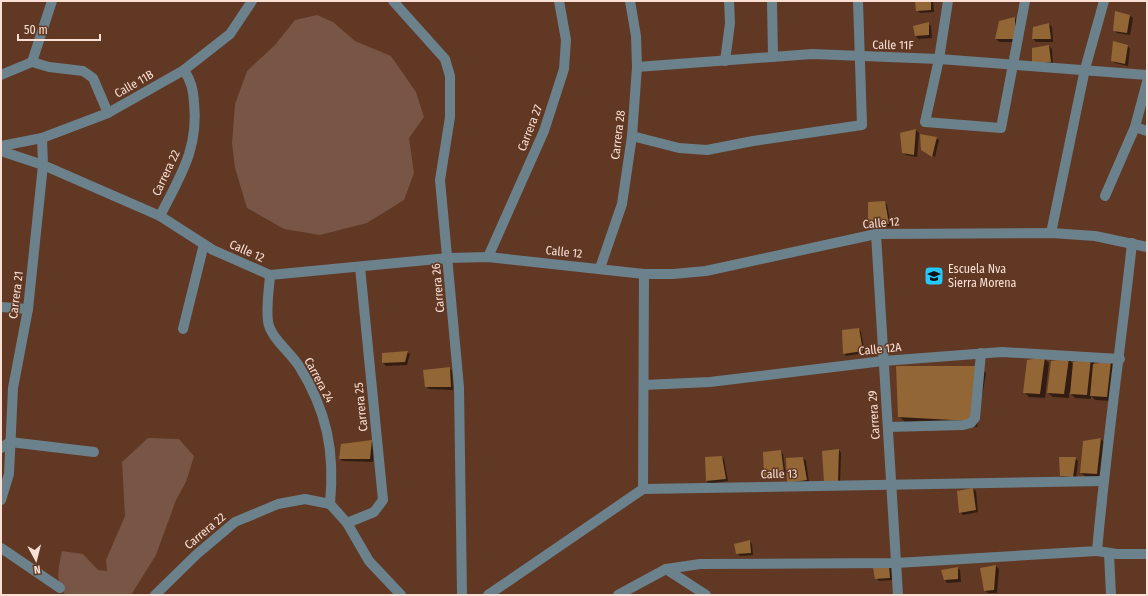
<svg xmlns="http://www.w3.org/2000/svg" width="1148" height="596" viewBox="0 0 1148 596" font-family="'Fira Sans Condensed',sans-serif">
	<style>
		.green { fill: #785544 }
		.shadow { fill: #0007 }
		.building { fill: #926635 }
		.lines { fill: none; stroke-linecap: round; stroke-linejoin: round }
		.minor { stroke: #6b818b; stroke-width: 10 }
		.labels { text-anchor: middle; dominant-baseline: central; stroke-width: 3; stroke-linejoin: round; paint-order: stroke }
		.street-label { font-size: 12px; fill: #fae0d4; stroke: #603824 }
		.poi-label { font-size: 12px; fill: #fae0d4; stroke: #603824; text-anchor: start }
	</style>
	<rect width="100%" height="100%" fill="#603824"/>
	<!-- green -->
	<g class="green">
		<path d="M317,15L333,22L355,41L391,56L416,92L424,117L409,138L414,173L404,200L367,223L320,235L284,229L247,208L235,168L232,143L235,104L247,71L275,45L295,20Z"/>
		<path d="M148,438L179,439L194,456L186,482L176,500L156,555L131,595H66C54,584 59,565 62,551L83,554L98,570L107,571L106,560L125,516L122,462Z"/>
	</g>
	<!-- shadow -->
	<g class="shadow">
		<path d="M916,1H933L934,12L920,13L917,10Z"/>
		<path d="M1130,16L1133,18L1130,35L1117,33L1114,30Z"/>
		<path d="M1015,18L1017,21V42H999L996,39Z"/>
		<path d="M928,23L931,26L932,38L918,39L916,36Z"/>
		<path d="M1049,24L1052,27L1053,42H1036L1033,39Z"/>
		<path d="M1049,46L1052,49L1053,65L1036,67Z"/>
		<path d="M1128,46L1130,49L1128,66L1115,63L1112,60Z"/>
		<path d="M916,130L919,133L917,157L906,155L903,152L901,134Z"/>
		<path d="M936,138L939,140L935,157L923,150Z"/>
		<path d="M884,202L887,205L891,226L872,229L869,226Z"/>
		<path d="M858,329L861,332L865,353L846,356L844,353Z"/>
		<path d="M407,352L410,354L407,365L386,366L383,363V354Z"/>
		<path d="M1044,358L1049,363L1045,398L1029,397L1024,392Z"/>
		<path d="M1069,359L1073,364L1090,360L1095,364L1111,362L1115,366L1111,401L1095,400L1091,396V399L1075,398L1069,392V398L1053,397L1048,393L1052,362Z"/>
		<path d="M980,367L986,373L977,427L905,422L899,416Z"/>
		<path d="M449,368L452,371L453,390L429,389L426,386Z"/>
		<path d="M1101,439L1105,443L1101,478L1086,477L1081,473L1084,442Z"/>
		<path d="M372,441L375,444L373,462L343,461L340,459L342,445Z"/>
		<path d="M839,450L841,453L840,485L823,452Z"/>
		<path d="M780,451L783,454L786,476L768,479L765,476Z"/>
		<path d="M722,457L724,459L728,481L709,484L707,481L706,458Z"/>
		<path d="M803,458L806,461L809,482L791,485Z"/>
		<path d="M1075,458L1078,461L1076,479H1064L1061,476Z"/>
		<path d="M973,489L976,491L978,512L963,515L960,512Z"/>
		<path d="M750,541L752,544L753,555L740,556L737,553Z"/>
		<path d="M889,566L892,569V580L879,581L876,578Z"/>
		<path d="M996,566L999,569L997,593H988L985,590L982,569Z"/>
		<path d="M957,568L960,570L961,582L947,583L945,580Z"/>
	</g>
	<!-- building -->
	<g class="building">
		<path d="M915,1H931V10L916,11Z"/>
		<path d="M1115,11L1130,15L1127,33L1113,31Z"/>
		<path d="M1015,17V39H995L999,21Z"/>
		<path d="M929,22V35L915,36L913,26Z"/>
		<path d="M1049,23L1051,39H1032L1033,27Z"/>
		<path d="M1113,41L1128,45L1125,64L1111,61Z"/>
		<path d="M1049,45L1051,62L1032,64V48Z"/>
		<path d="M916,129L914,155L902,153L900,133Z"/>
		<path d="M920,134L937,137L932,157L921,150Z"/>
		<path d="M885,201L889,224L868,227V202Z"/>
		<path d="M859,328L863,351L843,354L842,330Z"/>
		<path d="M408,351L405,362L382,363V353Z"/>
		<path d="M1045,357L1040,394L1023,393L1027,360Z"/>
		<path d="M1069,358L1064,394L1047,393L1051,361Z"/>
		<path d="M1091,358L1087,395L1070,394L1073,362Z"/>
		<path d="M1111,361L1107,397L1090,396L1093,364Z"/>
		<path d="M896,366H980L971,421L898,417Z"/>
		<path d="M450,367L451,387H425L423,370Z"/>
		<path d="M1101,438L1097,474L1080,473L1083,441Z"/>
		<path d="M372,440L370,459H339L341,444Z"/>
		<path d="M839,449L838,483H824L822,451Z"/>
		<path d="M781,450L784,473L764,476L763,452Z"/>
		<path d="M722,456L726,479L706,481L705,457Z"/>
		<path d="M803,457L807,480L787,483L786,458Z"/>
		<path d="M1059,457H1076L1073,477L1060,476Z"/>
		<path d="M973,488L976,510L959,513L957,491Z"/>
		<path d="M750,540L751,553L736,554L734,544Z"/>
		<path d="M889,565L890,578L875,579L873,568Z"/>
		<path d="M996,565L994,590L984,591L980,568Z"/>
		<path d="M958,567V579L944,580L941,570Z"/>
	</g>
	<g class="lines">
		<!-- minor -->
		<g class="minor">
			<path d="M393,1L445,59L450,76V117L440,180L459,387L462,595"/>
			<path d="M772,1L773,57"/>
			<path d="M948,1L939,59L925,122L1001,128L1025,1"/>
			<path d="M725,61L730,23L729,1"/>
			<path d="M32,62L52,1"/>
			<path d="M637,67L812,54L939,59L1147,75"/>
			<path d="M1,75L32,62L49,67L83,71L93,78L108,113"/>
			<path d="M1135,127L1147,131"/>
			<path d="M632,136L679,148L707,150L753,141L862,125L858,1"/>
			<path d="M1,146L42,138L108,113L184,70L230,34L252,1"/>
			<path d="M1,151L43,165L160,216L213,250L270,275L448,258L488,257L644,274H673L706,271L876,234L1051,233L1095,236L1147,247"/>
			<path d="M1105,196L1135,127L1147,82"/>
			<path d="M160,216C180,176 199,149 194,102C193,89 191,81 184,70"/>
			<path d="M1051,233L1085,69L1104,1"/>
			<path d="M876,234L898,595"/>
			<path d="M488,257L544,131L564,69L566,40L559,1"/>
			<path d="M600,268L622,204L632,136L637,67L636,36L630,1"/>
			<path d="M270,275C269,290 266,307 268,321C269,336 291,353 299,366C327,411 335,451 330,504"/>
			<path d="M1,307L28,309"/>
			<path d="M183,329L204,244"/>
			<path d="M644,385L710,382L883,361L1002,352L1120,359"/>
			<path d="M888,427L963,425L971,423L975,418L981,353"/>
			<path d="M1,448L10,442L94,452"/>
			<path d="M643,489L644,274"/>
			<path d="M1,500L9,474L13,388L28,309L43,165L42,138"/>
			<path d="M330,504L347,523L369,561L401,595"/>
			<path d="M347,523L374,512L383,500L360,267"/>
			<path d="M1,548L60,588"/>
			<path d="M1097,551L1117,554H1147"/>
			<path d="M1109,554L1111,595"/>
			<path d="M666,569L706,595"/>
			<path d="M155,595L197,554L235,522L278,504L305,499L330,504"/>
			<path d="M488,595L643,489L1104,481"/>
			<path d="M618,595L666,569L700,564L896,563L1097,551C1106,448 1121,346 1132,243"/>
		</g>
	</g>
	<!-- icons -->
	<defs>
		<symbol id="school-square" viewBox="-11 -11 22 22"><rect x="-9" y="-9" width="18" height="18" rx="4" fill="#25c9fe" stroke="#603824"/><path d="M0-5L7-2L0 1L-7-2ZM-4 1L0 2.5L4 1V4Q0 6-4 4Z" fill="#111"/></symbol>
	</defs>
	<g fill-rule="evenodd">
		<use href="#school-square" x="923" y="265" width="22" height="22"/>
	</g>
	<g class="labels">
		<!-- street labels -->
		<g class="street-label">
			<text transform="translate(893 45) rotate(1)">Calle 11F</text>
			<text transform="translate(134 84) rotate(-30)">Calle 11B</text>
			<text transform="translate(530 128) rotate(-69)">Carrera 27</text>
			<text transform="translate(618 135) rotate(-83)">Carrera 28</text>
			<text transform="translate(166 173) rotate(-65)">Carrera 22</text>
			<text transform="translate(881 223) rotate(-5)">Calle 12</text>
			<text transform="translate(247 251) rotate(24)">Calle 12</text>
			<text transform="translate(564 252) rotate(6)">Calle 12</text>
			<text transform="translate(438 288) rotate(-95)">Carrera 26</text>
			<text transform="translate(16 295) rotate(-83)">Carrera 21</text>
			<text transform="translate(880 349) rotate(-6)">Calle 12A</text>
			<text transform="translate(319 380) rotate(62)">Carrera 24</text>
			<text transform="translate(361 407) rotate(-96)">Carrera 25</text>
			<text transform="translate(874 415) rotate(-94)">Carrera 29</text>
			<text transform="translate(779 474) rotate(-1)">Calle 13</text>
			<text transform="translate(205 531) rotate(-40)">Carrera 22</text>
		</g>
		<!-- poi labels -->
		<g class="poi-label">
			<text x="948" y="269">Escuela Nva<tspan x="948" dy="14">Sierra Morena</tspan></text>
		</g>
	</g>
	<!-- border -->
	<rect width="1148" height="596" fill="none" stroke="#fae0d4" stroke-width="4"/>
	<!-- north arrow -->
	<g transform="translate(36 560) rotate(173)" stroke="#603824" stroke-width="3" paint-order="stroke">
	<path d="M0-3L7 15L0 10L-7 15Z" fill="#fae0d4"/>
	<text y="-6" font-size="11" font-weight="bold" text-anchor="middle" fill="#fae0d4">N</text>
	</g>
	<!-- scale -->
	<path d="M18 34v6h82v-6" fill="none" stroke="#fae0d4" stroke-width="2"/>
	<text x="24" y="34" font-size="12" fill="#fae0d4" stroke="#603824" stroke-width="3" paint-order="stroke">50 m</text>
</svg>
